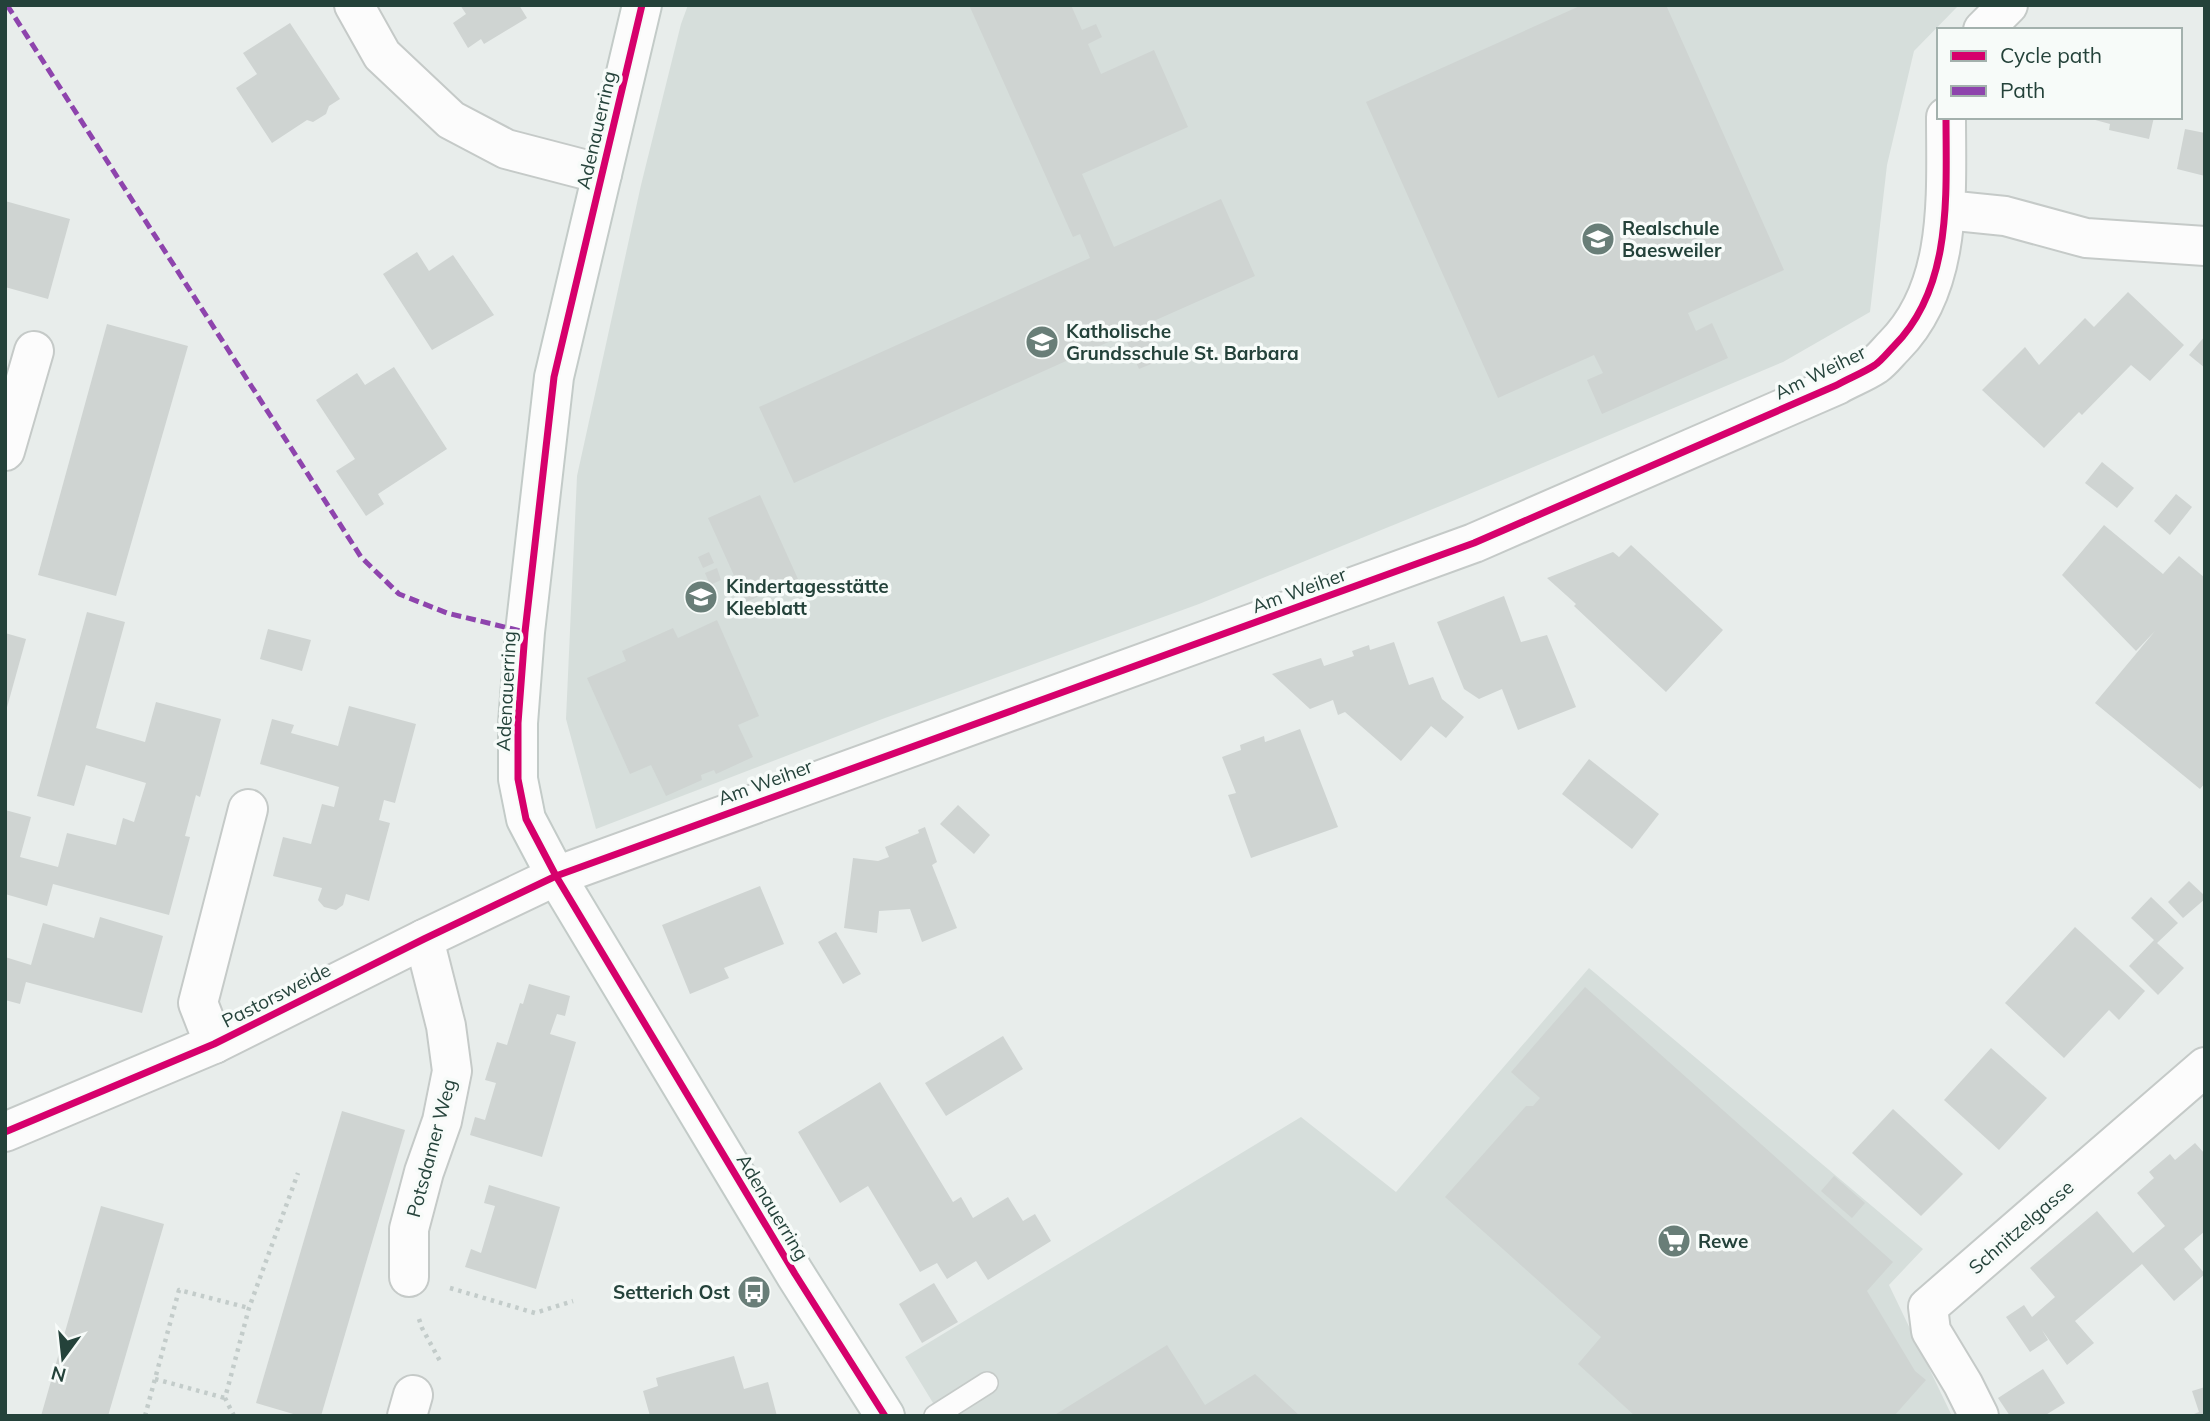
<svg xmlns="http://www.w3.org/2000/svg" width="2210" height="1421" viewBox="0 0 2210 1421" font-family="Mulish,sans-serif">
	<style>
		.built { fill: #d6dedb }
		.building { fill: #cfd4d2 }
		.lines { fill: none; stroke-linecap: round; stroke-linejoin: round }
		.lane-casing { stroke: #c5cac8; stroke-width: 24 }
		.street-casing { stroke: #c5cac8; stroke-width: 42 }
		.secondary-casing { stroke: #c3cbc8; stroke-width: 42 }
		.path { stroke: #c3ccca; stroke-width: 4.5; stroke-dasharray: 3.5 5; stroke-linecap: butt }
		.lane { stroke: #fcfcfc; stroke-width: 21 }
		.street { stroke: #fcfcfc; stroke-width: 38 }
		.secondary { stroke: #fcfcfc; stroke-width: 38 }
		.quiet { stroke: #8e44ad; stroke-width: 5; stroke-dasharray: 10 5; stroke-linecap: butt }
		.cycleway-casing { stroke: #f7fbf9; stroke-width: 11 }
		.cycleway { stroke: #d6006c; stroke-width: 7 }
		.labels { text-anchor: middle; dominant-baseline: central; stroke-width: 7; stroke-linejoin: round; paint-order: stroke }
		.street-label { font-size: 19px; fill: #24423a; stroke: #f7fbf9 }
		.poi-label { font-size: 19px; font-weight: bold; fill: #24423a; stroke: #f7fbf9; text-anchor: start }
	</style>
	<rect width="100%" height="100%" fill="#e8edeb"/>
	<!-- built -->
	<g class="built">
		<path d="M688,5H1959L1914,51L1887,165L1870,312L1783,362L1455,500L1199,604L885,718L596,829L566,719L577,476L641,185L681,24Z"/>
		<path d="M1589,968L1923,1249L1889,1285L1952,1416H941L905,1357L1301,1117L1396,1192Z"/>
	</g>
	<!-- building -->
	<g class="building">
		<path d="M460,5H519L527,18L484,44L481,39L468,48L453,23L466,14Z"/>
		<path d="M969,5H1071L1082,30L1096,24L1102,37L1088,44L1101,74L1154,50L1188,127L1082,174L1114,247L1221,199L1255,276L1147,324L1163,359L1139,369L1124,335L794,483L759,407L1090,258L1080,234L1073,237Z"/>
		<path d="M1582,5H1666L1784,270L1688,313L1696,331L1712,323L1728,358L1602,414L1587,380L1603,373L1594,355L1498,398L1366,102Z"/>
		<path d="M290,23L340,99L329,106L326,114L313,122L307,120L272,143L236,88L257,74L243,53Z"/>
		<path d="M2154,117L2149,139L2109,130L2110,124L2088,118Z"/>
		<path d="M2185,129L2205,133V176L2177,169Z"/>
		<path d="M5,201L70,219L48,299L5,287Z"/>
		<path d="M417,252L429,271L453,255L494,315L432,350L383,274Z"/>
		<path d="M2128,292L2184,345L2150,381L2131,365L2082,415L2079,412L2044,448L1982,390L2025,347L2039,365L2085,318L2094,327Z"/>
		<path d="M107,324L188,346L116,596L38,575Z"/>
		<path d="M2205,336V368L2189,355Z"/>
		<path d="M394,367L447,449L378,494L384,504L366,516L336,471L355,459L316,400L357,373L365,385Z"/>
		<path d="M2102,462L2134,488L2117,508L2085,483Z"/>
		<path d="M2176,494L2192,507L2170,535L2154,521Z"/>
		<path d="M760,495L798,579L746,602L708,518Z"/>
		<path d="M2104,525L2163,574L2179,556L2205,578V783L2200,789L2095,703L2155,631L2136,651L2062,575Z"/>
		<path d="M1631,545L1723,630L1666,692L1574,606L1576,604L1547,578L1613,552L1619,557Z"/>
		<path d="M709,552L714,563L703,568L698,557Z"/>
		<path d="M717,568L721,580L710,585L705,573Z"/>
		<path d="M1504,596L1521,642L1547,635L1576,707L1518,730L1502,689L1479,699L1464,689L1437,622Z"/>
		<path d="M87,612L125,622L96,728L145,742L156,702L221,719L200,797L196,795L185,836L190,837L169,915L53,884L47,906L5,894V810L31,817L20,857L58,867L67,833L116,845L123,818L134,822L146,783L86,765L74,806L37,796Z"/>
		<path d="M717,620L759,716L738,725L753,757L716,774L714,770L701,775L702,780L666,796L651,765L630,774L587,678L626,661L622,651L673,628L678,638Z"/>
		<path d="M268,629L311,640L302,671L260,659Z"/>
		<path d="M5,633L26,639L6,711H5Z"/>
		<path d="M1394,642L1409,685L1433,677L1442,699L1464,717L1446,738L1431,726L1401,761L1345,712L1338,715L1333,700L1310,709L1272,674L1321,658L1324,666L1354,656L1352,651L1369,645L1370,650Z"/>
		<path d="M349,706L416,724L395,803L384,800L379,820L390,823L369,901L346,894L343,905L336,910L324,907L318,900L322,888L273,876L283,837L311,844L322,804L334,807L339,787L260,764L272,719L294,725L291,733L338,746Z"/>
		<path d="M1300,729L1338,827L1251,858L1228,795L1236,793L1222,757L1241,750L1240,745L1264,736L1265,742Z"/>
		<path d="M1589,759L1659,814L1632,849L1562,794Z"/>
		<path d="M958,805L990,835L974,854L940,824Z"/>
		<path d="M925,827L937,862L932,865L957,928L922,942L910,909L879,911L877,933L844,928L853,858L878,861L889,857L885,847L919,833L918,830Z"/>
		<path d="M2189,881L2205,896V899L2183,918L2168,902Z"/>
		<path d="M760,886L784,944L724,968L729,978L690,994L662,925Z"/>
		<path d="M2151,897L2178,923L2157,943L2184,968L2158,995L2129,966L2154,940L2131,918Z"/>
		<path d="M100,917L163,936L142,1013L26,982L20,1004L5,1000V957L31,965L43,923L94,938Z"/>
		<path d="M2075,927L2145,991L2119,1020L2109,1010L2064,1058L2005,1003Z"/>
		<path d="M836,932L861,974L843,984L818,942Z"/>
		<path d="M529,984L570,996L565,1016L557,1014L550,1034L576,1042L542,1157L470,1135L475,1117L485,1120L496,1083L485,1080L497,1042L507,1045L520,1003L523,1004Z"/>
		<path d="M1585,987L1893,1262L1867,1291L1915,1371L1926,1380L1894,1416H1635L1578,1364L1601,1337L1445,1197L1526,1106H1533L1540,1098L1511,1072Z"/>
		<path d="M1003,1036L1023,1069L946,1116L925,1083Z"/>
		<path d="M1991,1048L2047,1098L1999,1150L1944,1100Z"/>
		<path d="M880,1082L953,1202L961,1197L973,1218L1008,1197L1023,1221L1035,1214L1051,1241L988,1280L976,1261L947,1279L937,1263L920,1272L868,1186L840,1203L798,1132Z"/>
		<path d="M1893,1109L1963,1174L1921,1216L1852,1153Z"/>
		<path d="M342,1111L405,1130L321,1416H300L256,1403Z"/>
		<path d="M2195,1143L2205,1154V1231L2184,1249L2205,1274L2174,1301L2142,1264L2075,1321L2094,1343L2067,1365L2042,1330L2048,1340L2030,1352L2006,1317L2024,1305L2032,1317L2055,1297L2030,1268L2097,1211L2133,1253L2165,1226L2137,1193L2154,1178L2149,1172L2170,1154L2175,1160Z"/>
		<path d="M1834,1176L1865,1203L1852,1218L1821,1191Z"/>
		<path d="M489,1185L560,1207L536,1289L465,1267L471,1249L481,1253L495,1206L484,1203Z"/>
		<path d="M101,1206L164,1224L108,1416H41Z"/>
		<path d="M934,1283L958,1322L922,1343L899,1304Z"/>
		<path d="M1167,1345L1205,1405L1255,1374L1300,1416H1053Z"/>
		<path d="M734,1356L744,1389L768,1382L777,1416H650L643,1391L658,1386L656,1378Z"/>
		<path d="M2043,1369L2065,1403L2044,1416H2010L1998,1398Z"/>
		<path d="M2205,1387V1416H2189L2199,1412L2192,1391Z"/>
	</g>
	<g class="lines">
		<defs>
			<path id="lane" d="M935,1416L987,1383"/>
			<g id="street">
				<path d="M354,5L382,55L451,120L506,149L602,174"/>
				<path d="M1983,30L2008,5"/>
				<path d="M1946,210L2005,216L2086,238L2205,246"/>
				<path d="M5,451L34,351"/>
				<path d="M214,1044L198,1003L248,809"/>
				<path d="M5,1132L214,1044L424,939L556,876L1474,543L1837,385C1849,378 1863,373 1875,365C1882,360 1888,352 1894,346C1953,287 1946,194 1946,117"/>
				<path d="M409,1277V1229L424,1172L442,1121L452,1071L446,1026L424,939"/>
				<path d="M407,1416L413,1395"/>
				<path d="M1979,1416L1963,1384L1931,1331L1928,1307L2205,1067"/>
			</g>
			<path id="secondary" d="M642,5L554,377L525,632L518,723V779L526,819L556,876L795,1274L885,1416"/>
		</defs>
		<!-- lane casing -->
		<use href="#lane" class="lane-casing"/>
		<!-- street casing -->
		<use href="#street" class="street-casing"/>
		<!-- secondary casing -->
		<use href="#secondary" class="secondary-casing"/>
		<!-- path -->
		<g class="path">
			<path d="M450,1288L535,1313L573,1301"/>
			<path d="M419,1319L422,1328L440,1361"/>
			<path d="M155,1379L225,1398"/>
			<path d="M145,1416L179,1290L249,1308"/>
			<path d="M234,1416L225,1398L249,1308L298,1173"/>
		</g>
		<!-- lane -->
		<use href="#lane" class="lane"/>
		<!-- street -->
		<use href="#street" class="street"/>
		<!-- secondary -->
		<use href="#secondary" class="secondary"/>
		<!-- quiet -->
		<path class="quiet" d="M7,5L361,557L399,594L447,613L525,632"/>
		<defs>
			<g id="cycleway">
				<path d="M642,5L554,377L525,632L518,723V779L526,819L556,876L795,1274L885,1416"/>
				<path d="M5,1132L214,1044L424,939L556,876L1474,543L1837,385C1849,378 1863,373 1875,365C1882,360 1888,352 1894,346C1953,287 1946,194 1946,117"/>
			</g>
		</defs>
		<!-- cycleway casing -->
		<use href="#cycleway" class="cycleway-casing"/>
		<!-- cycleway -->
		<use href="#cycleway" class="cycleway"/>
	</g>
	<!-- icons -->
	<defs>
		<symbol id="school-disc" viewBox="-11 -11 22 22"><circle r="9.5" fill="#697e78" stroke="#f7fbf9"/><path d="M0-5L7-2L0 1L-7-2ZM-4 1L0 2.5L4 1V4Q0 6-4 4Z" fill="#fff"/></symbol>
		<symbol id="supermarket-disc" viewBox="-11 -11 22 22"><circle r="9.5" fill="#697e78" stroke="#f7fbf9"/><path d="M-6-5.5h2.5l.6 2H6L4.5 2H-2.5L-4.4-4H-6ZM-1.5 3.2a1.3 1.3 0 1 0 .1 0ZM3 3.2a1.3 1.3 0 1 0 .1 0Z" fill="#fff"/></symbol>
		<symbol id="bus-disc" viewBox="-11 -11 22 22"><circle r="9.5" fill="#697e78" stroke="#f7fbf9"/><path d="M-5-6H5V4H4V6H2V4H-2V6H-4V4H-5ZM-3.5-4V0h7V-4ZM-3.5 1.2v1.5H-2V1.2ZM2 1.2v1.5H3.5V1.2Z" fill="#fff"/></symbol>
	</defs>
	<g fill-rule="evenodd">
		<use href="#school-disc" x="1579" y="220" width="38" height="38"/>
		<use href="#school-disc" x="1023" y="323" width="38" height="38"/>
		<use href="#school-disc" x="682" y="578" width="38" height="38"/>
		<use href="#supermarket-disc" x="1655" y="1222" width="38" height="38"/>
		<use href="#bus-disc" x="735" y="1273" width="38" height="38"/>
	</g>
	<g class="labels">
		<!-- street labels -->
		<g class="street-label">
			<text transform="translate(596 130) rotate(-77)">Adenauerring</text>
			<text transform="translate(1820 372) rotate(-26)">Am Weiher</text>
			<text transform="translate(1299 590) rotate(-20)">Am Weiher</text>
			<text transform="translate(506 691) rotate(-87)">Adenauerring</text>
			<text transform="translate(765 782) rotate(-20)">Am Weiher</text>
			<text transform="translate(276 995) rotate(-27)">Pastorsweide</text>
			<text transform="translate(431 1148) rotate(-75)">Potsdamer Weg</text>
			<text transform="translate(773 1207) rotate(59)">Adenauerring</text>
			<text transform="translate(2021 1227) rotate(-41)">Schnitzelgasse</text>
		</g>
		<!-- poi labels -->
		<g class="poi-label">
			<text x="1622" y="228">Realschule<tspan x="1622" dy="22">Baesweiler</tspan></text>
			<text x="1066" y="331">Katholische<tspan x="1066" dy="22">Grundsschule St. Barbara</tspan></text>
			<text x="726" y="586">Kindertagesstätte<tspan x="726" dy="22">Kleeblatt</tspan></text>
			<text x="1698" y="1241">Rewe</text>
			<text x="730" y="1292" text-anchor="end">Setterich Ost</text>
		</g>
	</g>
	<!-- border -->
	<rect width="2210" height="1421" fill="none" stroke="#24423a" stroke-width="14"/>
	<!-- legend -->
	<rect x="1937" y="28" width="245" height="91" fill="#f7fbf9" stroke="#a3b1ad" stroke-width="2"/>
	<rect x="1951" y="51" width="35" height="10" fill="#d6006c" stroke="#a3b1ad" stroke-width="2"/>
	<text x="2000" y="63" font-size="21" fill="#24423a">Cycle path</text>
	<rect x="1951" y="86" width="35" height="10" fill="#8e44ad" stroke="#a3b1ad" stroke-width="2"/>
	<text x="2000" y="98" font-size="21" fill="#24423a">Path</text>
	<!-- north arrow -->
	<g transform="translate(63 1358) rotate(195)" stroke="#f7fbf9" stroke-width="5" paint-order="stroke">
	<path d="M0-5L12 26L0 18L-12 26Z" fill="#24423a"/>
	<text y="-10" font-size="19" font-weight="bold" text-anchor="middle" fill="#24423a">N</text>
	</g>
</svg>
